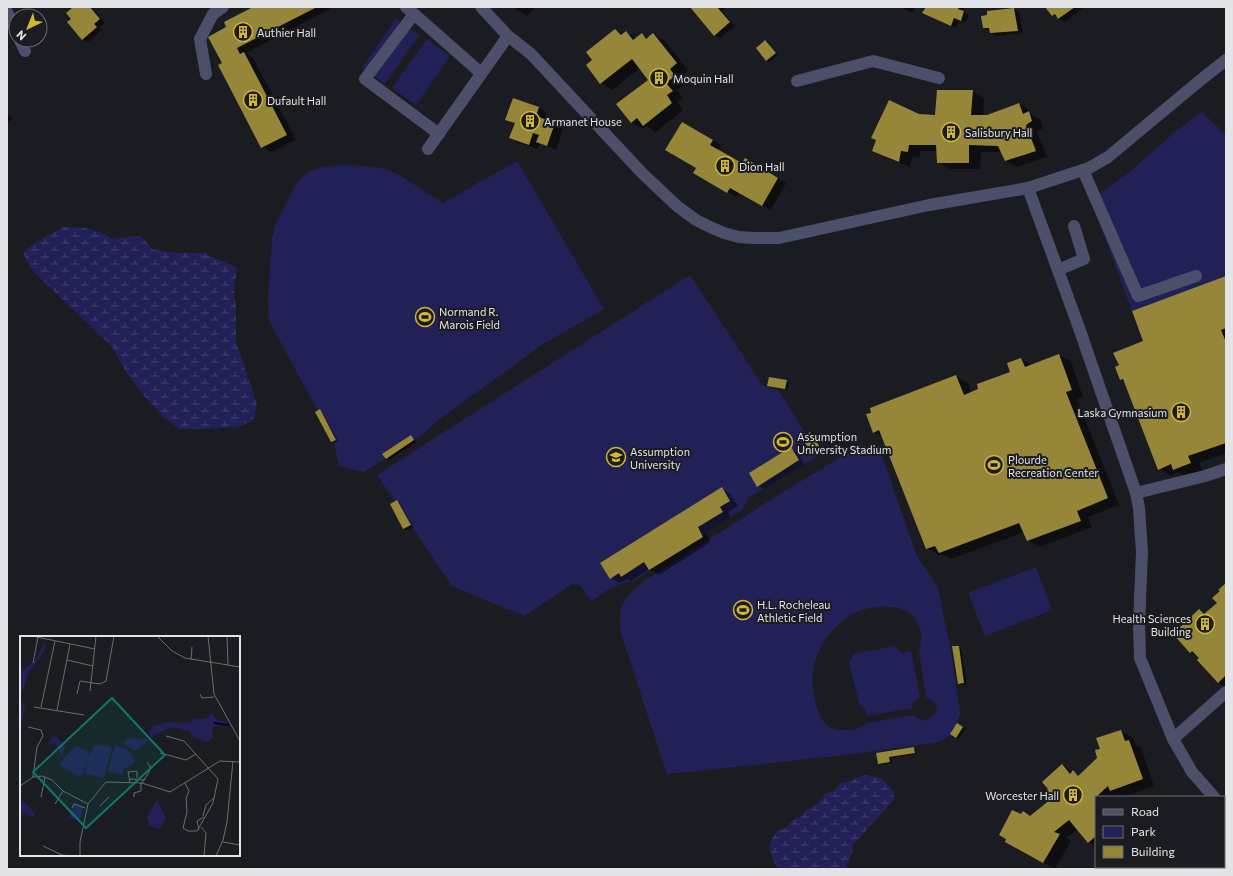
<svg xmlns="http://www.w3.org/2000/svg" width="1233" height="876" viewBox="0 0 1233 876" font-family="Commissioner,sans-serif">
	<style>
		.green { fill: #222157; fill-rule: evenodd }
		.wetland { fill: url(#wetland-marsh) }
		.shadow { fill: #0007 }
		.building { fill: #968639 }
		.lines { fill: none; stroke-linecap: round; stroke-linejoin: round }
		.minor { stroke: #4c4f6a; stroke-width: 12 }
		.labels { text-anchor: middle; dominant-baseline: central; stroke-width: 4; stroke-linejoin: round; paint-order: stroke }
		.poi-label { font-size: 11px; fill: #e3e4e7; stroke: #1b1c21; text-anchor: start }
		.inset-river { fill: none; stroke: #060026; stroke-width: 2 }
		.inset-road { fill: none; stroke: #6b6c70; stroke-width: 1 }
		.view { fill: #0f766e; fill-opacity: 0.15; stroke: #0f766e; stroke-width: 2 }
		.inset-edge { fill: none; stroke: #e3e4e7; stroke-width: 2 }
	</style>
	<defs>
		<pattern id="wetland-marsh" width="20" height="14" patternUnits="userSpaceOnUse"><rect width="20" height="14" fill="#222157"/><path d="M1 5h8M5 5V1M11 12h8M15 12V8" fill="none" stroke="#42416f"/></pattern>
	</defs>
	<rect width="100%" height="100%" fill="#1b1c21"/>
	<!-- green -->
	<g class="green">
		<path d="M396,19L419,35L385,84L362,68Z"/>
		<path d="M427,39L450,56L416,105L392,88Z"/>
		<path d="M1202,112L1226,135V276L1132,311L1091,200L1127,174L1175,132Z"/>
		<path d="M517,161L604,309L543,344L436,422L422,435L364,472L339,466L333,439L274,330L269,320L268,298L272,239L275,226L293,189L299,180L309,172L322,167L342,165L365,166L386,169L399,175L443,203Z"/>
		<path d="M690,275L763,386L778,390L819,455L748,498L743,509L635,580L614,586L591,601L581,586L572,584L524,616L452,586L377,475Z"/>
		<path d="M861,445L880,450L916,554L938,588L952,657L960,714L956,726L951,734L944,740L934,743L846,755L667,774L621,634C618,604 622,600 644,581L788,489ZM877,607C885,607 894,606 902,609C919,615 925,636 919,651L926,697L933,701L937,705C936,715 933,717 924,721L917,718L913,715L867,723C860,729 855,730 845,730C839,730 833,730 828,726C815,717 811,683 813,669C815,660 819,650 823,643C830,631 848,614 862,610C867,609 872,608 877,607Z"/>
		<path d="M1036,567L1052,610L985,636L968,593Z"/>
		<path d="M895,646L902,653L911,651L920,697L913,702L912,708L867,716L865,709L859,704L849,662L854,654Z"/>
	</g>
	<!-- wetland -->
	<g class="wetland">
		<path d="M64,227L85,228L103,233L112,239L141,236L152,249L175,253H204L237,268L234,288L236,309V341L257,405L253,421L235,427L206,429H179L165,418L145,397L126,372L112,347L32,270L23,253L36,242Z"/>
		<path d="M865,775L881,778L893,790L894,799L853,845L852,853L845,869H781L775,864L769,847L773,837L779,830L786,828L793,820L800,817L807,809L815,806L826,793L834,791L840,784Z"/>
	</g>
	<!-- shadow -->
	<g class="shadow">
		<path d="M72,7H95L93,9L105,23L99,28L102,30L88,42L82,39L72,19L73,8Z"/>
		<path d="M256,7H329L330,9L246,53L253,58L296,140L271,152L262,147L220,65L224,64L228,28Z"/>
		<path d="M513,7H536L527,16Z"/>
		<path d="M691,7H724L726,8L722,11L735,26L720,38L714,35Z"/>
		<path d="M901,7H916L912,13Z"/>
		<path d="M927,7H961L965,9L964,12L969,15L966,23L959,21L956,28L929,16Z"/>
		<path d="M1047,7H1084L1065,22L1052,15Z"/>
		<path d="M1014,9L1019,12L1023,33L996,36L984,28Z"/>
		<path d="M616,30L623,34L626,32L637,39L642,35L649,38L654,34L665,41L688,70L681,76L686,83L677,90L683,98L677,102L683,110L656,132L646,126L643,129L631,122L649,80L640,68L612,90L601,83L594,61Z"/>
		<path d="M765,41L778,55L769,62L767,60Z"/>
		<path d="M938,91H973L984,98L983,116H987L1019,104L1030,110L1031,114L1040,119L1043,128L1037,132L1047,157L1017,167L1005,161L1002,152H981L980,169H950L938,162V151H921L919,158L913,156L910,167L885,157L873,150L919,115L936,116Z"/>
		<path d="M539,108L547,113L545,120L555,124L563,129L556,150L540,143L538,149L519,143L511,138L515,124L506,119Z"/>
		<path d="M7,113L12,118L7,124Z"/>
		<path d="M682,123L721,145L718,151L742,165L745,160L786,183L771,210L739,192L736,197L695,173L698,168Z"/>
		<path d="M1226,277V453L1199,463L1202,470L1186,476L1178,472L1171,476L1159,469L1126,383L1121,380L1120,366L1145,341Z"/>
		<path d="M1059,355L1071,361L1083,397L1077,399L1119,505L1088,517L1092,527L1040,547L1028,540L1024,532L951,559L942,554L939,555L927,548L883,437L874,432L873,413L956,376L968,383L971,393L1012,373L1008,364L1021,359L1032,365Z"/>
		<path d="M786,381L789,383L787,390L771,386Z"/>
		<path d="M320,410L322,412L338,441L335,443L332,442L316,412Z"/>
		<path d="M810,433L813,435L822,449L815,453L813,452Z"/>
		<path d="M411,437L416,442L389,460L386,458Z"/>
		<path d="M791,449L797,452L804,464L764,489L758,486Z"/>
		<path d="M722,489L730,494L738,506L728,512L731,517L706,533L711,542L659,575L649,569L631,581L627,579L619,583L611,578Z"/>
		<path d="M397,502L400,503L413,527L407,530L404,528Z"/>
		<path d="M1226,584V687L1218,682L1199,657L1191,652L1199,610L1206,614L1218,603L1221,591Z"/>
		<path d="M959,647L961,648L967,684L961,685L958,683Z"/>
		<path d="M960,726L965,729L959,739L956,737Z"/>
		<path d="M1121,731L1133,738L1135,744L1141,748L1154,786L1123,797L1118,794L1115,797H1096V846L1089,842L1078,829L1066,838L1071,841L1055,869L1018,848L1021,816L1030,817L1053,799L1062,765L1079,776L1099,759L1101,750Z"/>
		<path d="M914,748L916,749L917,754L891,758L892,763L881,765L879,763L877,753Z"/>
		<path d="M1121,867H1206L1208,869H1119Z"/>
	</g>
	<!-- building -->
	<g class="building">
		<path d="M71,7H90L100,19L94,24L97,27L82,40L67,22L71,19L66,13L72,8Z"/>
		<path d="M253,7H317L237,48L240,54L244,52L287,135L261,148L218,65L222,63L208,37L226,27L224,22Z"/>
		<path d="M690,7H717L730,22L714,36Z"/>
		<path d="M926,7H959L958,9L964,11L961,21L954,18L951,26L922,13Z"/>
		<path d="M1045,7H1075L1058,19L1055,14L1052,16Z"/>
		<path d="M1014,8L1018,31L990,33L989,28H983L981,16L987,15V11Z"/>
		<path d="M615,29L621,35L626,31L633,40L642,33L646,39L653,33L677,63L670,69L675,76L666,83L673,91L667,95L672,103L643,126L637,118L631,123L616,104L648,80L632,59L600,84L586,65L592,60L586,52Z"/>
		<path d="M765,40L776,53L766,61L756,48Z"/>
		<path d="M937,90H973L971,115H987L1019,103L1023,114L1029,111L1032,121L1026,125L1036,151L1005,161L998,146L969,145V163H937L936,145H909L908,152L901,151L899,162L872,151L876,140L871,138L889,100L919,114L935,115Z"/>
		<path d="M513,98L539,107L536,116L555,123L547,146L536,142L539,135L533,133L529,145L509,138L515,123L505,120Z"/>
		<path d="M682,122L713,140L710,145L742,163L745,158L778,178L762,206L730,188L727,193L693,173L696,168L665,150Z"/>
		<path d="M1226,276V328L1221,330L1226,342V443L1188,456L1191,463L1173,470L1171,464L1158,470L1123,379L1120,380L1115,367L1119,365L1113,353L1143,341L1132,311Z"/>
		<path d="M1059,354L1072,390L1066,392L1108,498L1077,511L1081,521L1027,541L1019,523L939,553L935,546L926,549L879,430L873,433L866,414L871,413L870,408L956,375L964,395L978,389L977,384L1010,372L1007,363L1021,358L1025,367Z"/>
		<path d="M769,377L787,380L785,389L767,386Z"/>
		<path d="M320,409L336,440L331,442L315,412Z"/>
		<path d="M810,432L820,447L812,453L802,438Z"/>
		<path d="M411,435L414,440L386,459L382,454Z"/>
		<path d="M791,447L799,460L757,487L749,473Z"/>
		<path d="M722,487L730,501L720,507L723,512L698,527L703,537L649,570L644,562L621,577L619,573L610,579L600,563Z"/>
		<path d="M397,500L411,525L403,529L390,504Z"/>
		<path d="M1226,583V675L1218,683L1197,660L1199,658L1192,651L1190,653L1173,634L1199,609L1204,614L1217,603L1212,598L1220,591L1218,590Z"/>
		<path d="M952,646H959L964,683L958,684Z"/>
		<path d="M957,723L963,727L956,738L950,734Z"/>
		<path d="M1121,730L1125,741L1129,740L1143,779L1110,791L1108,786L1096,797V836L1088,843L1069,820L1054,832L1060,834L1043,863L1005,842L1006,839L999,835L1012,810L1021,814L1023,811L1030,816L1051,799L1045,792L1048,789L1042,782L1062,764L1070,774L1073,770L1078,776L1097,758L1095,750L1100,749L1096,738Z"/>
		<path d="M914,747L915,753L889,757L890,762L878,764L876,753Z"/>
		<path d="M1120,867H1203L1200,869H1117Z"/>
	</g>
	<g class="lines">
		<!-- minor -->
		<g class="minor">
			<path d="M406,7L481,73"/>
			<path d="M481,7L508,36L531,54L642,173L677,206L696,220L710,227L724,233L739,237L752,238H779L929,205L1028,188"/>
			<path d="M7,12L16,31"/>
			<path d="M414,14L365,79L439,134"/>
			<path d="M20,40L25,51"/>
			<path d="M206,74L200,39L213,14L223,7"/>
			<path d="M797,81L873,61L939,78"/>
			<path d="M428,149L508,36"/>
			<path d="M1083,170L1138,296L1196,276"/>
			<path d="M1058,270L1084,259L1074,226"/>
			<path d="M1136,493L1205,476L1226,469"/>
			<path d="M1173,739L1226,692"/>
			<path d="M1214,797L1192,772L1173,739L1140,658L1139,624L1142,552L1139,508L1136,493L1078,325L1028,188L1089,168L1108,157L1203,78L1226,60"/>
			<path d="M1224,807L1226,809"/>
		</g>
	</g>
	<!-- icons -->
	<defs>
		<symbol id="building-ring" viewBox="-11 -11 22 22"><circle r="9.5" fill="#1b1c21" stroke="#d1b736" stroke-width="1.5"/><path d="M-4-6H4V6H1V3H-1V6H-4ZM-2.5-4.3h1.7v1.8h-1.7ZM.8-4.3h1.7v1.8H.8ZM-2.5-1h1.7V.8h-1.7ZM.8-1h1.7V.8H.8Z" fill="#d1b736"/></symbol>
		<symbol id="stadium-ring" viewBox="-11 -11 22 22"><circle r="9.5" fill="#1b1c21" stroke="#d1b736" stroke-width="1.5"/><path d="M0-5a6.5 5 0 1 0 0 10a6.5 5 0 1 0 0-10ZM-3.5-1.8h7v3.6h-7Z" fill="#d1b736"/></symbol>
		<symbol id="university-ring" viewBox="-11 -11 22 22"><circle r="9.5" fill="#1b1c21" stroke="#d1b736" stroke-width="1.5"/><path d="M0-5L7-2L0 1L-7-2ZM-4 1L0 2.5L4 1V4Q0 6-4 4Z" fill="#d1b736"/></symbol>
	</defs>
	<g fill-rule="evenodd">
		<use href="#building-ring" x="232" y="21" width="22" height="22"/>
		<use href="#building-ring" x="648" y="67" width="22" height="22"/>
		<use href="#building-ring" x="242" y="89" width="22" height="22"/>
		<use href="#building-ring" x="519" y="110" width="22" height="22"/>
		<use href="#building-ring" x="940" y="121" width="22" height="22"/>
		<use href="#building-ring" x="714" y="155" width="22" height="22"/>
		<use href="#stadium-ring" x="414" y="306" width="22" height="22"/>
		<use href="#building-ring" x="1170" y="401" width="22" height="22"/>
		<use href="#stadium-ring" x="772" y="431" width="22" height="22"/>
		<use href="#university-ring" x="605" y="446" width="22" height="22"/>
		<use href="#stadium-ring" x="983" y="454" width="22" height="22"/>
		<use href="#stadium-ring" x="732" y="599" width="22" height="22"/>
		<use href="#building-ring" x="1194" y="613" width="22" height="22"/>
		<use href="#building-ring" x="1062" y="784" width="22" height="22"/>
	</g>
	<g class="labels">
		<!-- poi labels -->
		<g class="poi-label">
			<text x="257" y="32">Authier Hall</text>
			<text x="673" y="78">Moquin Hall</text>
			<text x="267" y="100">Dufault Hall</text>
			<text x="544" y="121">Armanet House</text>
			<text x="965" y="132">Salisbury Hall</text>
			<text x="739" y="166">Dion Hall</text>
			<text x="439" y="311">Normand R.<tspan x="439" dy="13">Marois Field</tspan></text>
			<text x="1167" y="412" text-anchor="end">Laska Gymnasium</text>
			<text x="797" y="436">Assumption<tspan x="797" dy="13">University Stadium</tspan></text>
			<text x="630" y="451">Assumption<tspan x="630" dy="13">University</tspan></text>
			<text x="1008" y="459">Plourde<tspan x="1008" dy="13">Recreation Center</tspan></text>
			<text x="757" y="604">H.L. Rocheleau<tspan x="757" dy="13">Athletic Field</tspan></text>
			<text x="1191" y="618" text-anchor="end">Health Sciences<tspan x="1191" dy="13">Building</tspan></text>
			<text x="1059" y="795" text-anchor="end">Worcester Hall</text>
		</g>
	</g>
	<!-- overview -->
	<g transform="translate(20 636)">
		<rect width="220" height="220" fill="#1b1c21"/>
		<path d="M81,108L92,111L84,142L65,138L68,126L61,142L41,130L40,127L56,109L67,115L69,120L74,110ZM95,109L108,114L115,124L111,130L104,132L102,139L88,135ZM54,166L63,171L61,183H48Z" fill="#222157"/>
		<path d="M25,6V14L9,36L0,63L5,71L0,94V37L16,23ZM192,77L197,85H205L208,89L192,91L193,102L188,106L175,102L169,95L151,91L130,101V94L133,90L148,86L169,87L175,83H185ZM34,98L45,111L42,121L36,107L28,108ZM108,102L127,103L128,105L114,115L103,107ZM2,164L15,177L14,181L0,176ZM137,164L146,182L140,192H136L129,189L127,180Z" fill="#222157"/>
		<path class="inset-river" d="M194,87L209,89"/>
		<path class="inset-road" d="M12,0L75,13M137,0L152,15L165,22L220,31M188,0L194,58L220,105M207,0L208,29M47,24L73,30M171,24L172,11M13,27L18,1M70,55L76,0M57,58L60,45L80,48L86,45L94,0M180,58L182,62L194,61M14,71L64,79M21,71L35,5M37,74L50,8M8,91L21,94L23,100L17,111L13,141L22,140L32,144L43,155L68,168L60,206V220M146,100L164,105L198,143L193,167L177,195H168L163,192L167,176L166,162L169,155L165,147M140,117L166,124L176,118M108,135L110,147M109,136L117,135V142M110,143L125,144M122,147L129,136L130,130L127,126M0,150L13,141M21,161L25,141M114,161V157L121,155V147M35,168L43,155M68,168L86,146L122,147L150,156L200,125L220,126M80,170L89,161M52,172L54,168L65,172M183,180L186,169L194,162M181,191L186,197L184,220M179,194L177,185L184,181M203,206L220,209M23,210L42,219L55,220M196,220L203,204L207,186L213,125"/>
		<path class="view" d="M92,62L145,119L66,192L13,136Z"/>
		<rect width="220" height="220" class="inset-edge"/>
	</g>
	<!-- border -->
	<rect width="1233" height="876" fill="none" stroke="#e3e4e7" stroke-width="16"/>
	<!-- legend -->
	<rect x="1095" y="796" width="130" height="72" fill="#1b1c21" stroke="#6b6c70"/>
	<rect x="1103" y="809" width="20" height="6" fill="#4c4f6a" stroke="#6b6c70"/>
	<text x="1131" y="816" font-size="12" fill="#e3e4e7">Road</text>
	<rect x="1103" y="826" width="20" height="12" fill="#222157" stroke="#6b6c70"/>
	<text x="1131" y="836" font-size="12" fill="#e3e4e7">Park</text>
	<rect x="1103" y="846" width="20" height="12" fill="#968639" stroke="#6b6c70"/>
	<text x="1131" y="856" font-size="12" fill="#e3e4e7">Building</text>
	<!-- north arrow -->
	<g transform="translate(28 28) rotate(223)"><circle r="19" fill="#1b1c21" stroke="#6b6c70"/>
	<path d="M0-3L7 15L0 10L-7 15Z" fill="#d1b736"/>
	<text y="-6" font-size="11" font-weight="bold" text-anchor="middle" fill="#e3e4e7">N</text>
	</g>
</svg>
